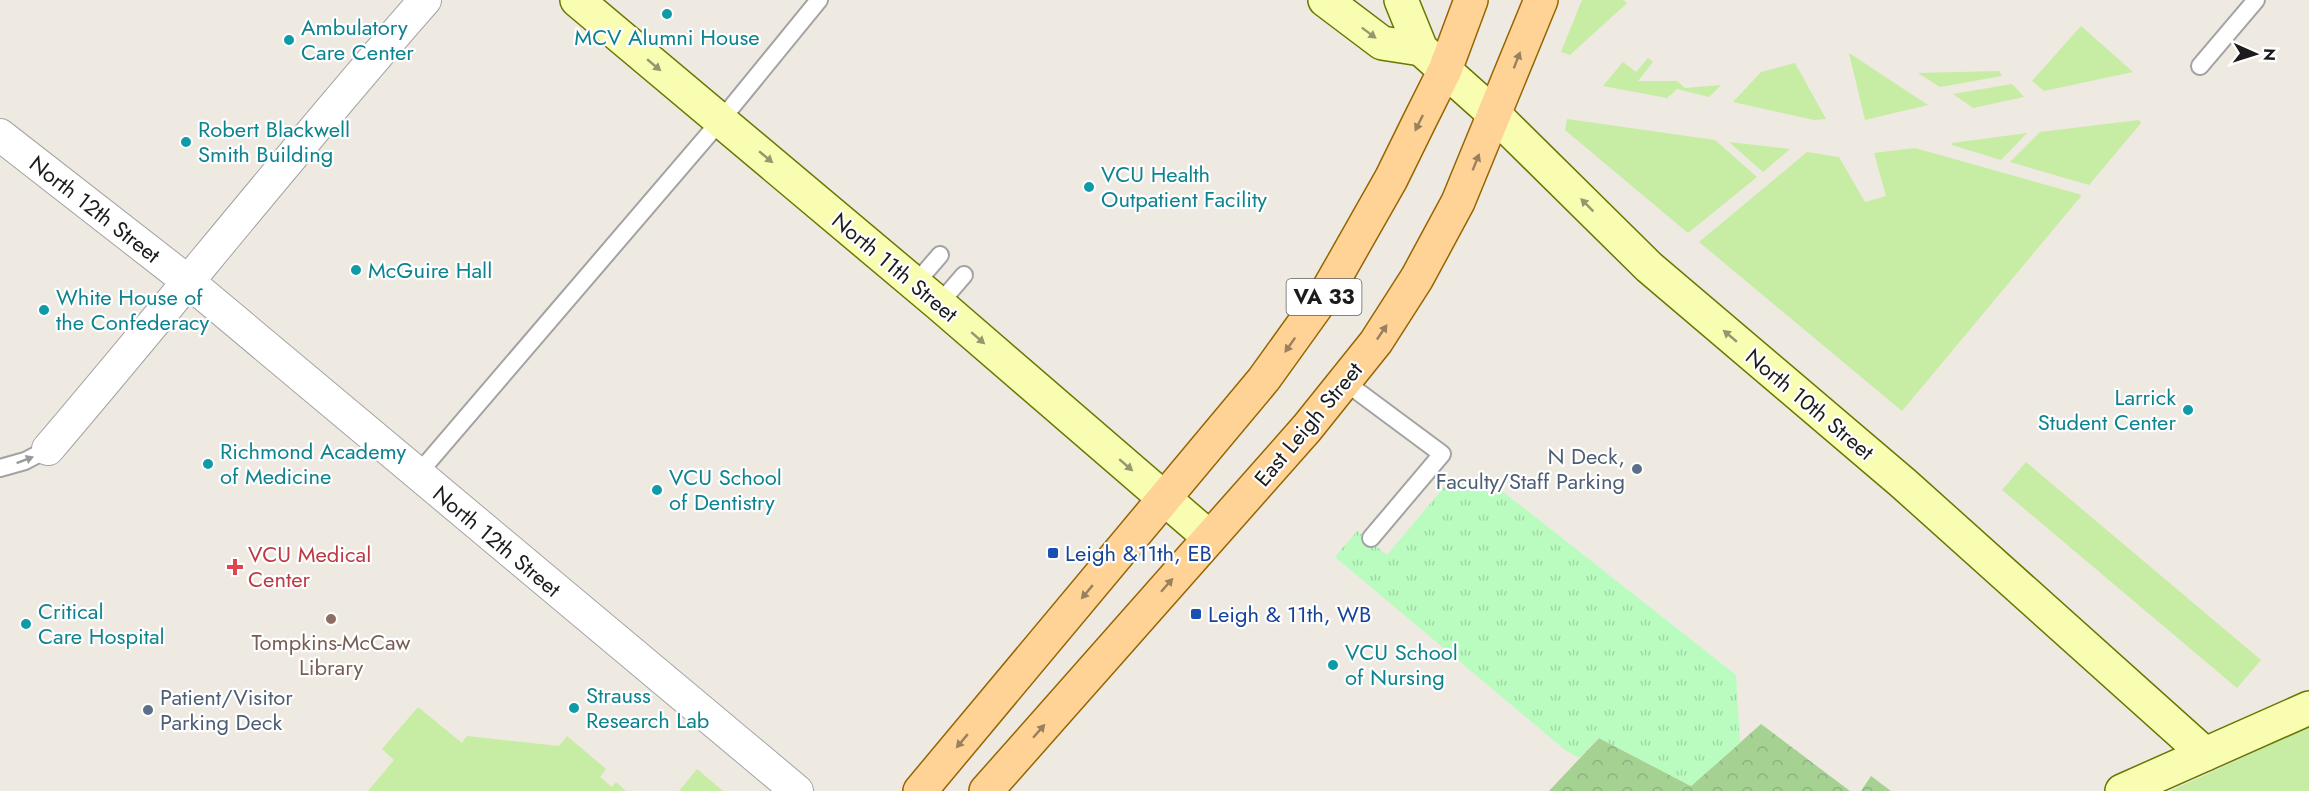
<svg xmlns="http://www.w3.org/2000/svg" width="2309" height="791" viewBox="0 0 2309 791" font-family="Jost,sans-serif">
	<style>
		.grass { fill: #c7eca3 }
		.forest { fill: url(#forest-crowns) }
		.park { fill: url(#park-tufts) }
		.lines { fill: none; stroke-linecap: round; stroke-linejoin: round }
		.lane-casing { stroke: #a3a3a3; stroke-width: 20 }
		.street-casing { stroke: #a3a3a3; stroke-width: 34 }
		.secondary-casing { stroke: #697700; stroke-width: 36 }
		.primary-casing { stroke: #956500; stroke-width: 36 }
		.lane { stroke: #fff; stroke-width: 16 }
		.street { stroke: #fff; stroke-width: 32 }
		.secondary { stroke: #f8fdb1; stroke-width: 33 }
		.primary { stroke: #ffd396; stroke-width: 33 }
		.oneway { fill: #95986e }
		.oneway2 { fill: #99815f }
		.oneway3 { fill: #999 }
		.culture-dot { fill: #0f9aa8; stroke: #fff; stroke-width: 2 }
		.service-dot { fill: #5c6f8a; stroke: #fff; stroke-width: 2 }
		.transit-dot { fill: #1a4fb4; stroke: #fff; stroke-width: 2 }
		.health-dot { fill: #e0444e; stroke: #fff; stroke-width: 2 }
		.education-dot { fill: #8d6e63; stroke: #fff; stroke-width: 2 }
		.labels { text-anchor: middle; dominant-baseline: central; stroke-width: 4.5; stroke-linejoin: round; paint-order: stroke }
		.shield { fill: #fff; stroke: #606060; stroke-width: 1.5 }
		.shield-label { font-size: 21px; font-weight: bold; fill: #1c1c1c }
		.culture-label { font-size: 22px; fill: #0d838f; stroke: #fff; text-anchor: start }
		.street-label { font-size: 22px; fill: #1c1c1c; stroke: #fff }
		.service-label { font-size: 22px; fill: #4e5e75; stroke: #fff; text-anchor: end }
		.transit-label { font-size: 22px; fill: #164399; stroke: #fff; text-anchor: start }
		.health-label { font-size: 22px; fill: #be3a42; stroke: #fff; text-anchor: start }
		.education-label { font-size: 22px; fill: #785e54; stroke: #fff }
	</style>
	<defs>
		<pattern id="forest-crowns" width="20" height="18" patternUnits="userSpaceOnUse" patternTransform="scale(1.5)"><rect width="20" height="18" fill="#a5d193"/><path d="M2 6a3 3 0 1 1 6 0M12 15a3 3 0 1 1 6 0" fill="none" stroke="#8db37e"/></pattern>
		<pattern id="park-tufts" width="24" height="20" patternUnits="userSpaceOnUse" patternTransform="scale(1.5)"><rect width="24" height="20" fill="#bafcc0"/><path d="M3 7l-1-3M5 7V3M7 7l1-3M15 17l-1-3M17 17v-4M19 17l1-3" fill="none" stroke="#9fd7a4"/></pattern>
	</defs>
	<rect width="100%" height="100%" fill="#eeeae1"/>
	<!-- grass -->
	<g class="grass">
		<path d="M1582,0H1623L1627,3L1570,55L1561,52Z"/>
		<path d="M2081,26L2133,72L2044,91L2032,81Z"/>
		<path d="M1849,53L1928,105L1865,120Z"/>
		<path d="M1648,58L1653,62L1638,81H1677L1685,88L1721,85L1709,97L1677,89L1667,98L1603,86L1623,62L1636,72Z"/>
		<path d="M1795,63L1826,119L1814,120L1733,102L1761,72Z"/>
		<path d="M1999,71L2002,76L1940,87L1918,73Z"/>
		<path d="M2012,84L2024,97L1973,108L1953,94Z"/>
		<path d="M1567,119L1715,140L1757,177L1688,233L1565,130Z"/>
		<path d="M2139,120L2141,123L2089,185L2010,162L2040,132Z"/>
		<path d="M2027,133L2001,160L1952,145V143Z"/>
		<path d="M1729,142L1790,149L1763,172Z"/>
		<path d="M1915,148L2082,195L1902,411L1699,242L1807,152L1839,157L1865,202L1886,196L1874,153Z"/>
		<path d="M2026,462L2261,660L2237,688L2002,490Z"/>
		<path d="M418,707L462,743L467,736L559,746L567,736L606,769L600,777L612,787L616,782L626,791H368L394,760L382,749Z"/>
		<path d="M2309,727V791H2170Z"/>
		<path d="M697,769L723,791H679Z"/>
	</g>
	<!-- forest -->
	<g class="forest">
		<path d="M1761,724L1850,791H1549L1599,738L1691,786Z"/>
		<path d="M1871,776L1891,791H1861Z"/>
	</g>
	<!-- park -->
	<path class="park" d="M1487,479L1736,675L1740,743L1691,786L1599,738L1579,758L1565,750L1335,557L1357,531L1387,555L1445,486L1456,481Z"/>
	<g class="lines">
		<defs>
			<g id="lane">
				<path d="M2200,66L2256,0"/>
				<path d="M915,284L940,255"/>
				<path d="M939,304L964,275"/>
				<path d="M1345,382L1442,454L1371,538"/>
				<path d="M0,468L25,461L48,449"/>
				<path d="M417,475L721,120L819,0"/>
			</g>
			<g id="street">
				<path d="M0,135L190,283L797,791"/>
				<path d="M48,449C175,300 296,147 425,0"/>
			</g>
			<g id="secondary">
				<path d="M577,0L939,304L1209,537"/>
				<path d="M1325,0L1382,43L1421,49"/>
				<path d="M1401,0L1421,49L1495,115L1649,267L1903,483L2205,754"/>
				<path d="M2122,791L2309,708"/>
			</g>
			<g id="primary">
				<path d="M920,791L1264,379L1328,290L1391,179L1419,122L1445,70L1471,0"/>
				<path d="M986,791L1307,428L1376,342L1417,278L1458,202L1541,0"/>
			</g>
		</defs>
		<!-- lane casing -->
		<use href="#lane" class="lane-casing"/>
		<!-- street casing -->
		<use href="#street" class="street-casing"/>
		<!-- secondary casing -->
		<use href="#secondary" class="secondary-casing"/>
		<!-- primary casing -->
		<use href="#primary" class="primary-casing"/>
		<!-- lane -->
		<use href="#lane" class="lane"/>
		<!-- street -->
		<use href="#street" class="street"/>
		<!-- secondary -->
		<use href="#secondary" class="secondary"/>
		<!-- primary -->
		<use href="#primary" class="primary"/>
	</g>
	<!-- one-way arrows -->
	<defs><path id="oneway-solid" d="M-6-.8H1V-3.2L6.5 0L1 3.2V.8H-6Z" transform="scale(1.5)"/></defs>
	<g class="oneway">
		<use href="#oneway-solid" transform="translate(1369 33) rotate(37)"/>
		<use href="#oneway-solid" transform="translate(654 65) rotate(40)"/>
		<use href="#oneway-solid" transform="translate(766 157) rotate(40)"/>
		<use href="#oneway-solid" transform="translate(1587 205) rotate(-135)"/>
		<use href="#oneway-solid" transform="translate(1730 336) rotate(-140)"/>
		<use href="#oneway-solid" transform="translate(978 338) rotate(41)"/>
		<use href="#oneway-solid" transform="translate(1126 465) rotate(41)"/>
	</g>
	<g class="oneway2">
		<use href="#oneway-solid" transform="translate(1517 60) rotate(-69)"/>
		<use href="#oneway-solid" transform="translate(1419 123) rotate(116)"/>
		<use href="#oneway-solid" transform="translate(1476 162) rotate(-68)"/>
		<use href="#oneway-solid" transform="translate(1382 332) rotate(-56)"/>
		<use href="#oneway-solid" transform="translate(1290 345) rotate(125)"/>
		<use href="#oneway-solid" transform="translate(1167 585) rotate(-49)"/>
		<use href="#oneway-solid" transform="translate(1087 592) rotate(130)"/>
		<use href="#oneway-solid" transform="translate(1039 731) rotate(-49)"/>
		<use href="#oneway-solid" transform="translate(962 741) rotate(130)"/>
	</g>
	<use class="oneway3" href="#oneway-solid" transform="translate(25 460) rotate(-21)"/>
	<!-- markers -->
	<g class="culture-dot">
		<circle cx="667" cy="14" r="6"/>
		<circle cx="289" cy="40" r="6"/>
		<circle cx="186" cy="142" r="6"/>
		<circle cx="1089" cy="187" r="6"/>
		<circle cx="356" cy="270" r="6"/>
		<circle cx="44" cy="310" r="6"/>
		<circle cx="2188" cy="410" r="6"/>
		<circle cx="208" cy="464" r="6"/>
		<circle cx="657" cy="490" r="6"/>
		<circle cx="26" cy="624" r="6"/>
		<circle cx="1333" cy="665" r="6"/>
		<circle cx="574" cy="708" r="6"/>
	</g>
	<g class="service-dot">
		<circle cx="1637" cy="469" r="6"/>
		<circle cx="148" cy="710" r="6"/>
	</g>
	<g class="transit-dot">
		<rect x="1047" y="547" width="12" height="12" rx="3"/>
		<rect x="1190" y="608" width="12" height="12" rx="3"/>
	</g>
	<path class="health-dot" d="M232 558h6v6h6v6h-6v6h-6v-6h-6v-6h6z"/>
	<circle class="education-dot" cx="331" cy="619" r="6"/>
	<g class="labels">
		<!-- shield labels -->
		<rect class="shield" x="1286.5" y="279" width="75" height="36" rx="4.5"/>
		<g class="shield-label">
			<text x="1324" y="297">VA 33</text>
		</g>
		<!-- culture labels -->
		<g class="culture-label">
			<text x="301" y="27">Ambulatory<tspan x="301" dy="25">Care Center</tspan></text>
			<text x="667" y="37" text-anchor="middle">MCV Alumni House</text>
			<text x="198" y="129">Robert Blackwell<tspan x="198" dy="25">Smith Building</tspan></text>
			<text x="1101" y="174">VCU Health<tspan x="1101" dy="25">Outpatient Facility</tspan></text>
			<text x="368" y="270">McGuire Hall</text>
			<text x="56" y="297">White House of<tspan x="56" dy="25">the Confederacy</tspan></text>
			<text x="2176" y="397" text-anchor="end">Larrick<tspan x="2176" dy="25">Student Center</tspan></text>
			<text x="220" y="451">Richmond Academy<tspan x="220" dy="25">of Medicine</tspan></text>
			<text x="669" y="477">VCU School<tspan x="669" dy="25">of Dentistry</tspan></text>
			<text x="38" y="611">Critical<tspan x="38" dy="25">Care Hospital</tspan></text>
			<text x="1345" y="652">VCU School<tspan x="1345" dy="25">of Nursing</tspan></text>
			<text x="586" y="695">Strauss<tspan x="586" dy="25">Research Lab</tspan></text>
		</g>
		<!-- street labels -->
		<g class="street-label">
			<text transform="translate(95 209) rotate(38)">North 12th Street</text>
			<text transform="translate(895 267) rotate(40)">North 11th Street</text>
			<text transform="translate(1810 404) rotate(40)">North 10th Street</text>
			<text transform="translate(1308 424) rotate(-50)">East Leigh Street</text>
			<text transform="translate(497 541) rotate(40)">North 12th Street</text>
		</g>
		<!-- service labels -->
		<g class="service-label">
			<text x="1625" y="456">N Deck,<tspan x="1625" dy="25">Faculty/Staff Parking</tspan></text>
			<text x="160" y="697" text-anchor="start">Patient/Visitor<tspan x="160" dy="25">Parking Deck</tspan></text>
		</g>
		<!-- transit labels -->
		<g class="transit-label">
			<text x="1065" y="553">Leigh &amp;11th, EB</text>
			<text x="1208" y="614">Leigh &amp; 11th, WB</text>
		</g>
		<!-- health labels -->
		<g class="health-label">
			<text x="248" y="554">VCU Medical<tspan x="248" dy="25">Center</tspan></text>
		</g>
		<!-- education labels -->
		<g class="education-label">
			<text x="331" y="642">Tompkins-McCaw<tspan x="331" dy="25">Library</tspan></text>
		</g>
	</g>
	<!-- north arrow -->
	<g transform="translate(2255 54) rotate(93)" stroke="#ffffff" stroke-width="4.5" paint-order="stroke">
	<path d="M0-4.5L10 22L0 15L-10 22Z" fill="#1c1c1c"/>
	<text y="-9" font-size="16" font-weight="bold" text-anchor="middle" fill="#1c1c1c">N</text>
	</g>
</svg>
